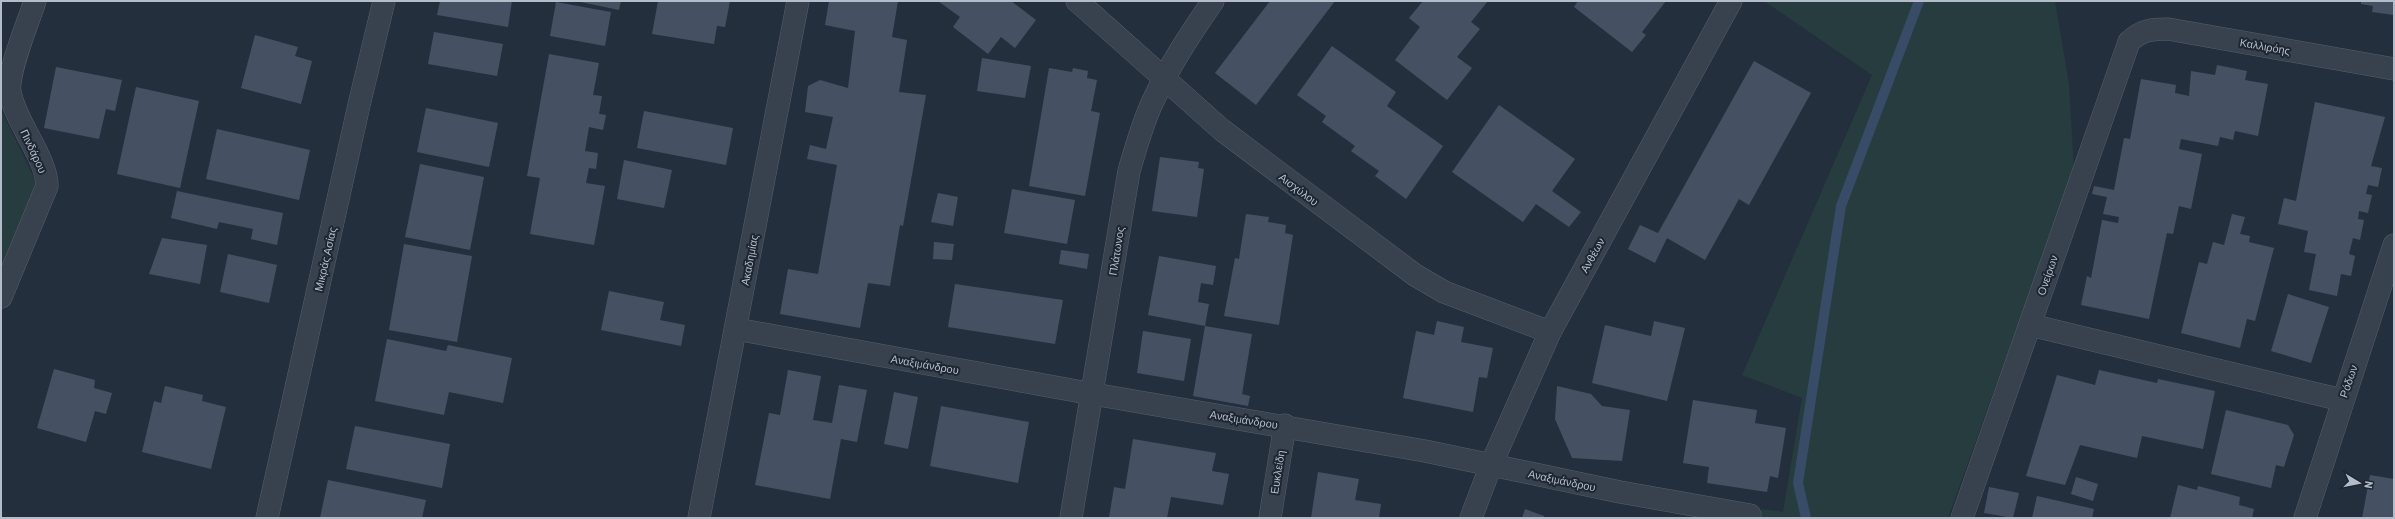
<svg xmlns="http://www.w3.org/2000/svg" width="2395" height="519" viewBox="0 0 2395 519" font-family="Barlow,sans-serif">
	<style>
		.green { fill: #263c3f }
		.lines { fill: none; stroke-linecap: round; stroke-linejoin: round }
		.stream { stroke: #394c67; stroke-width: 10 }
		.building { fill: #455162 }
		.minor-casing { stroke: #565f6c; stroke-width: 23 }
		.minor { stroke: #38414e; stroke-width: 22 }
		.labels { text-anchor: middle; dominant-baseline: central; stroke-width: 4; stroke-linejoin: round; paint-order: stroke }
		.street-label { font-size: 11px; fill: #b4bcc9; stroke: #1d2633 }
	</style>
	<rect width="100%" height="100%" fill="#242f3e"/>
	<!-- green -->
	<g class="green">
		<path d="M1764,1H2055L2069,84L2074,170L1948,518H1760L1761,509L1783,512L1802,398L1742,375L1872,75Z"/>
		<path d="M1,110L38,186L1,273Z"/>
	</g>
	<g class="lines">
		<!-- stream -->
		<path class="stream" d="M1806,518L1798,483L1841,206L1919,1"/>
	</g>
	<!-- building -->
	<g class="building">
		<path d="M440,1H512L508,27L437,15Z"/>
		<path d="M576,1H621L619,10Z"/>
		<path d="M658,1H730L725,27L717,26L714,44L652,34Z"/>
		<path d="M829,1H898L892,37L907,40L899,92L926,95L903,226L900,225L890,286L868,283L860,328L780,314L788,269L818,274L837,165L807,159L810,145L826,149L833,117L805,112L808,86L820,80L848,88L855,31L825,25Z"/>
		<path d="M938,1H1011L1036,20L1015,48L1001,37L988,54L953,27L960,17Z"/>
		<path d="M1270,1H1335L1256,105L1215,73Z"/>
		<path d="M1423,1H1488L1471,22L1480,29L1457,57L1472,68L1447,100L1395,60L1420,27L1409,18Z"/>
		<path d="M1578,1H1666L1642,32L1646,35L1632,52L1574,7Z"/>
		<path d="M2361,1H2394V15L2372,12L2373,6L2361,4Z"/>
		<path d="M556,2L611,12L605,46L550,36Z"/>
		<path d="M434,32L503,44L497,76L428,64Z"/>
		<path d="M255,35L298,47L295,56L312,61L301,104L241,88Z"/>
		<path d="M1332,46L1396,92L1387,106L1443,146L1406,199L1375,176L1379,171L1351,151L1355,146L1322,122L1326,116L1297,95Z"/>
		<path d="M549,54L599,63L593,95L602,96L599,114L606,115L603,130L589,127L585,151L598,153L596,169L589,168L586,183L605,186L594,245L530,234L540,178L527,176Z"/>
		<path d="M982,58L1031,66L1025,98L977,91Z"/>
		<path d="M1754,61L1811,93L1749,205L1739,199L1705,260L1667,238L1655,263L1628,249L1640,225L1658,233Z"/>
		<path d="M2217,65L2247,71L2245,80L2268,84L2258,136L2235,131L2233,140L2220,137L2218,146L2181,139L2179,149L2202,154L2191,209L2179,206L2173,234L2167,233L2149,319L2081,305L2087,276L2091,278L2102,220L2118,223L2119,217L2103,214L2107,197L2092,194L2094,186L2114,190L2124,138L2130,139L2141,79L2176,85L2175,93L2189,96L2191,71L2215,75Z"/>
		<path d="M56,67L122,80L115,111L106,109L99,139L44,128Z"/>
		<path d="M1049,68L1072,72L1073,68L1088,71L1087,78L1097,80L1091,111L1100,113L1085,196L1029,186Z"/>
		<path d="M136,87L199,101L180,188L117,174Z"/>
		<path d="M2315,102L2385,117L2371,166L2382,168L2378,187L2368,185L2366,194L2372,195L2368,213L2359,211L2358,219L2364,220L2360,240L2353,238L2349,254L2355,256L2351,276L2341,274L2337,296L2309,290L2316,254L2304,252L2308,231L2278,224L2284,198L2296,201Z"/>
		<path d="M1499,105L1575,159L1552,191L1581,212L1569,227L1536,204L1523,222L1452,172Z"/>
		<path d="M426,108L498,123L489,167L417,152Z"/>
		<path d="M644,111L733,128L726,165L637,148Z"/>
		<path d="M217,129L310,150L299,200L206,179Z"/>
		<path d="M1160,157L1199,162L1198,168L1204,169L1197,217L1152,211Z"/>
		<path d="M624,160L672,170L664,208L617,199Z"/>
		<path d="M420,164L484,177L470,250L405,237Z"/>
		<path d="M1012,189L1075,200L1067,244L1004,233Z"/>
		<path d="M177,191L283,213L277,245L251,239L253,229L219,222L217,229L171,218Z"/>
		<path d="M938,193L958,197L953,226L931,222Z"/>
		<path d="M1246,214L1269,217L1268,222L1286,225L1285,233L1293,235L1279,325L1224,316L1235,258L1239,259Z"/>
		<path d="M2232,214L2245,217L2240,234L2250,236L2249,242L2274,248L2255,321L2247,319L2240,348L2181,333L2199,262L2207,264L2213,242L2224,245Z"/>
		<path d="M162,238L207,245L200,284L149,274Z"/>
		<path d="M934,242L954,244L952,260L933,259Z"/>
		<path d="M404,244L472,256L457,342L389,330Z"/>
		<path d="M1061,250L1089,254L1087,269L1059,264Z"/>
		<path d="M228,254L277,265L269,303L220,292Z"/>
		<path d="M1159,256L1216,266L1213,285L1201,283L1198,302L1209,304L1205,326L1252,334L1242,394L1250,396L1248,406L1193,396L1205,326L1148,315Z"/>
		<path d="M955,284L1063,300L1055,344L948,327Z"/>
		<path d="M609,291L664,302L660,320L685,325L681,346L601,330Z"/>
		<path d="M2288,294L2329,307L2311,363L2271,351Z"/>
		<path d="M1437,321L1464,327L1461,342L1493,348L1487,378L1479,377L1473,412L1403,398L1416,331L1434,335Z"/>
		<path d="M1654,321L1685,328L1667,401L1592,383L1605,325L1651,336Z"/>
		<path d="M1143,331L1191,339L1184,381L1137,373Z"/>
		<path d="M387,339L446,351L448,345L512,358L503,403L449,392L444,415L375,401Z"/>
		<path d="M54,369L95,380L94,388L112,393L106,414L95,411L86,442L37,428Z"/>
		<path d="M788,370L821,376L813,420L832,423L839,385L867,390L857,442L841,439L830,499L755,485L769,413L780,415Z"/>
		<path d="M2099,370L2157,383L2158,379L2215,391L2203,449L2142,436L2137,458L2080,445L2065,485L2026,476L2057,375L2095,385Z"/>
		<path d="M165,386L203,395L202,401L226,407L211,469L142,452L154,401L161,403Z"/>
		<path d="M1557,386L1591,394L1602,406L1630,410L1622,461L1572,458L1555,419Z"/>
		<path d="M894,392L918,397L908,449L884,444Z"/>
		<path d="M1693,400L1757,410L1755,423L1786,428L1778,478L1770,476L1767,492L1707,483L1709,467L1683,463Z"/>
		<path d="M941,406L1029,422L1018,483L930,466Z"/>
		<path d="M2226,410L2288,425L2294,435L2284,467L2276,465L2271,488L2211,474Z"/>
		<path d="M355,426L450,444L442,488L346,469Z"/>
		<path d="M1133,439L1216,453L1212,471L1229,474L1223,505L1171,497L1167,518H1109L1114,487L1125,489Z"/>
		<path d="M1318,472L1359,479L1355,500L1381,504L1379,518H1311Z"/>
		<path d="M2370,475L2394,479V518H2362Z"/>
		<path d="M2076,477L2098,484L2093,501L2071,494Z"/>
		<path d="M328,480L426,500L422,518H320Z"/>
		<path d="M2178,485L2197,490L2198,486L2240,497L2239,505L2254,509L2252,518H2170Z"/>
		<path d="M1989,487L2019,493L2013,518L1984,513Z"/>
		<path d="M2037,496L2094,509L2092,518H2032Z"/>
		<path d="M1525,509L1544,516V518H1522Z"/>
	</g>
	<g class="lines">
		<defs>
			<g id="minor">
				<path d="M1077,1L1222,130L1415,275L1444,292L1550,332"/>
				<path d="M1,297L47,186C47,158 15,122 10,92C7,72 28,23 35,1"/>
				<path d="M2030,325L2342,400"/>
				<path d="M736,329L1093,394L1425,451L1620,492L1750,515"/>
				<path d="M267,518L359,105L384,1"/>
				<path d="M699,518L798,1"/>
				<path d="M1071,518L1129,171C1136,148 1142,124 1153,101C1169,66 1191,33 1213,1"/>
				<path d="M1270,518L1285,425"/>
				<path d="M1471,518L1491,465L1550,332L1731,1"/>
				<path d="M1962,518L2129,42C2141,30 2152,29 2168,29L2394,69"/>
				<path d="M2305,518L2394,245"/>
			</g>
		</defs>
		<!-- minor casing -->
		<use href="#minor" class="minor-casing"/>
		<!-- minor -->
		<use href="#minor" class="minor"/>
	</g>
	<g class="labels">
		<!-- street labels -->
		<g class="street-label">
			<text transform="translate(2265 46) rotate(10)">Καλλιρόης</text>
			<text transform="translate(34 151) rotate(65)">Πινδάρου</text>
			<text transform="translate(1299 189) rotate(37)">Αισχύλου</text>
			<text transform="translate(1116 251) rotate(-81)">Πλάτωνος</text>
			<text transform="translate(1592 255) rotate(-61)">Ανθέων</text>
			<text transform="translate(325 259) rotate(-77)">Μικράς Ασίας</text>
			<text transform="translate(749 260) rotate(-79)">Ακαδημίας</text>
			<text transform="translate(2047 275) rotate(-71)">Ονείρων</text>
			<text transform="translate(925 364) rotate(10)">Αναξιμάνδρου</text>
			<text transform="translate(2348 381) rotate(-71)">Ρόδων</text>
			<text transform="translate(1244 419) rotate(9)">Αναξιμάνδρου</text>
			<text transform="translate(1277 472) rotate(-81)">Ευκλείδη</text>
			<text transform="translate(1562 480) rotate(12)">Αναξιμάνδρου</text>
		</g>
	</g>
	<!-- border -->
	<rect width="2395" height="519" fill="none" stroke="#b4bcc9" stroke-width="4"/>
	<!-- north arrow -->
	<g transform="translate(2359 483) rotate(100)" stroke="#1d2633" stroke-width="3" paint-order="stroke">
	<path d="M0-3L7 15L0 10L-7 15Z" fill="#b4bcc9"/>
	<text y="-6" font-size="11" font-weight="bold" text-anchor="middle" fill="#b4bcc9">N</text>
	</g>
</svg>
